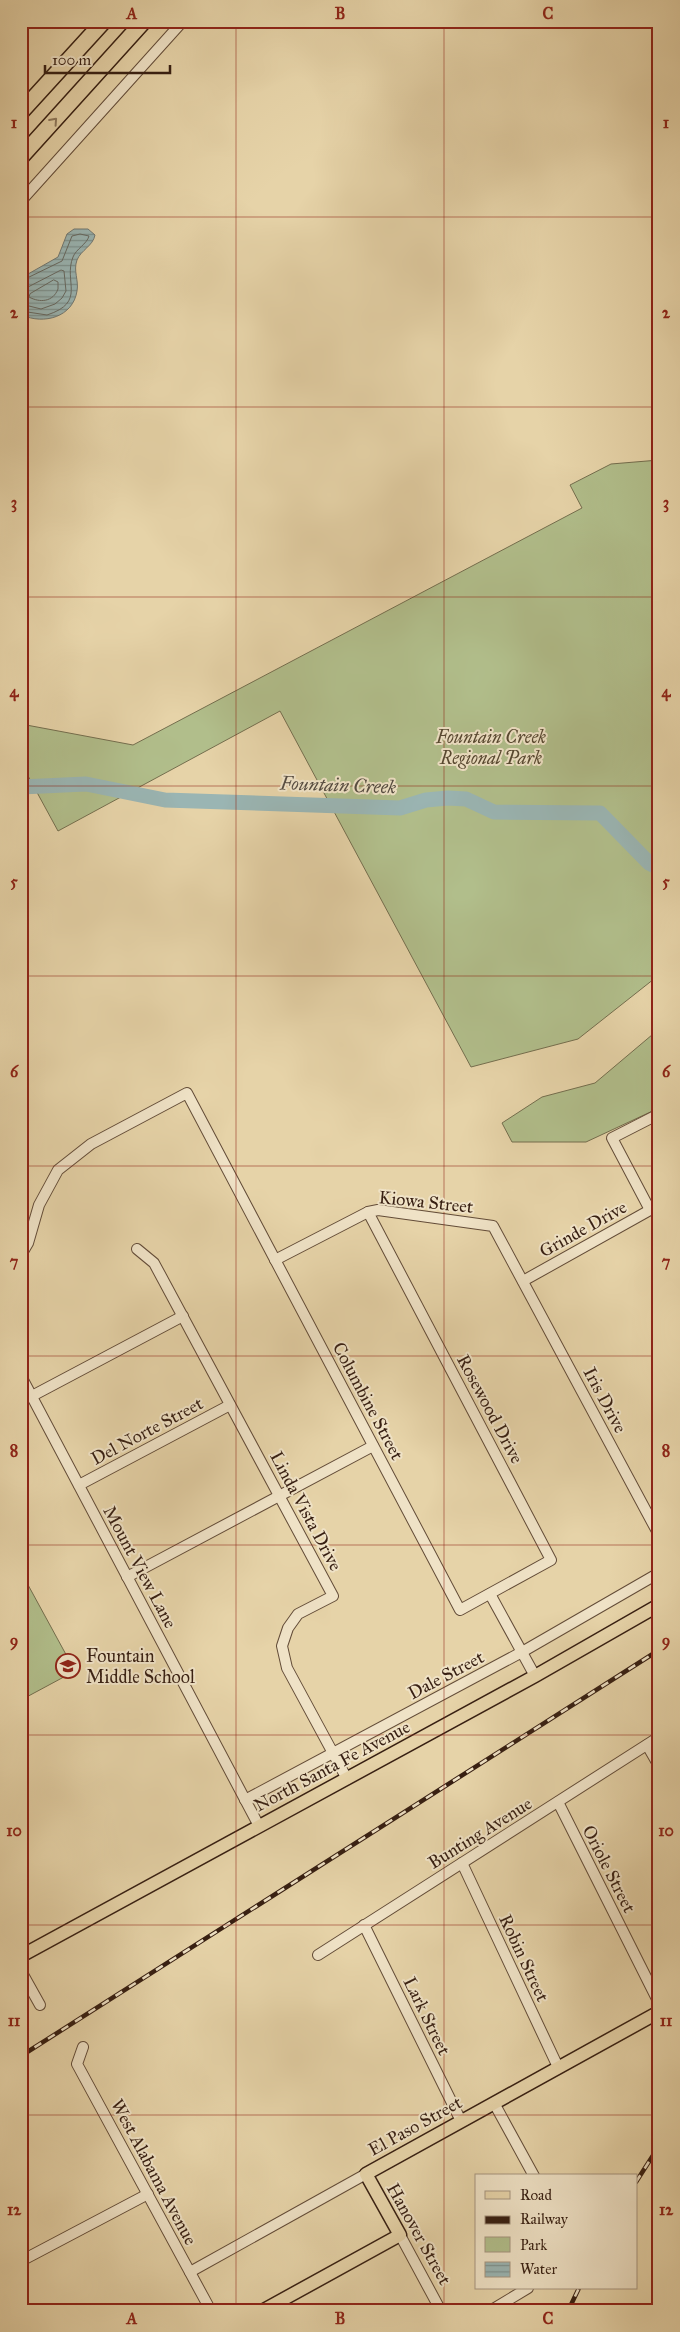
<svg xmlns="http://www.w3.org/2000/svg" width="680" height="2332" viewBox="0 0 680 2332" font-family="'IM FELL Great Primer',serif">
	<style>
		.park { fill: #b1be8b; stroke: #746e4e }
		.water { fill: url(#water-rules); stroke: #727973 }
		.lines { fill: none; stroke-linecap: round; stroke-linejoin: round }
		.shore { stroke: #686a62; stroke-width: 1 }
		.canal { stroke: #9ab5b3; stroke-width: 9 }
		.river { stroke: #9ab5b3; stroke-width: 15 }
		.minor-casing { stroke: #634c38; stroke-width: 12 }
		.major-casing { stroke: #371f12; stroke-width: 15 }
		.highway-casing { stroke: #371f12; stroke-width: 18 }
		.minor { stroke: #efe2c6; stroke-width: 10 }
		.major { stroke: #e6d3a8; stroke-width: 12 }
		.highway { stroke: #e6d3a8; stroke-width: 15 }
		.rail-casing { stroke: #371f12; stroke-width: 4.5 }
		.rail { stroke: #efe2c6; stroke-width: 2.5; stroke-dasharray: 8; stroke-linecap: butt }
		.oneway { stroke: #8e795d }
		.grid { fill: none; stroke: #8f2418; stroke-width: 1; stroke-opacity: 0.55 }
		.labels { text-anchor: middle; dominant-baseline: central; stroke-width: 4; stroke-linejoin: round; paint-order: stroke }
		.park-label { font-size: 18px; font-style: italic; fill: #564730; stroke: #efe2c6 }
		.street-label { font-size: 18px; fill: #371f12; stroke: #efe2c6 }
		.poi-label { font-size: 18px; fill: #371f12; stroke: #efe2c6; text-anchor: start }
		.water-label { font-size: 19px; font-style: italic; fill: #554c42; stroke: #efe2c6 }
		.neatline { fill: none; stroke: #8f2418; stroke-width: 2 }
		.grid-label { font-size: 16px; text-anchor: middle; font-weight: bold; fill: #8f2418 }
	</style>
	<defs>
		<pattern id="water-rules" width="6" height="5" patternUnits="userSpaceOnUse" patternTransform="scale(1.25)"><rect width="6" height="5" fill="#9ab5b3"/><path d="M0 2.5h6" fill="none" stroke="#7e9390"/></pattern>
	</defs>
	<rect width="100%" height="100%" fill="#e6d3a8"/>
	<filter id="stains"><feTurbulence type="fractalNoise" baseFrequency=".004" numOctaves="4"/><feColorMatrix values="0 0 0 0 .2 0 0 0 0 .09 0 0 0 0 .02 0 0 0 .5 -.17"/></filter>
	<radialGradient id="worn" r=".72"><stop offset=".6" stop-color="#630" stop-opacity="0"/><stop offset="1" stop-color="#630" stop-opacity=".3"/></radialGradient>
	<!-- park -->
	<g class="park">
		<path d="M659,460V975L578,1039L471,1067L280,711L58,831L21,763V724L133,745L582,508L570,485L611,464Z"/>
		<path d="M659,1029V1108L586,1142H512L502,1123L542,1097L595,1083Z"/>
		<path d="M21,1572L75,1671L21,1700Z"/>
	</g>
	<!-- water -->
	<path class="water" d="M74,229H88L95,235C93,246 81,250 77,260C73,271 79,280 77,291C73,317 44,325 22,315L21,278L58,257L67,234Z"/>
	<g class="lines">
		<!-- shore -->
		<g class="shore">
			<path d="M54,280L58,282V289C53,302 40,303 29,297L30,294Z"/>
			<path d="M21,281L62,261L72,236L80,234L89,236C87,244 76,249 73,257C63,282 87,302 47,315L21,311"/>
			<path d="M21,288L28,287L61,270L64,271L66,291L62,298L55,304L41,309L21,304"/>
		</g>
		<!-- canal -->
		<path class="canal" d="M659,2244V2263"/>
		<!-- river -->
		<path class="river" d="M21,787L86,784L165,800L400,808L426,800L448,798L466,799L494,812L600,813L649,863L659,868"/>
		<defs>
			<g id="minor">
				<path d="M21,201L183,21"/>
				<path d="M650,1210L612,1138L659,1114"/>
				<path d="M137,1249L154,1263L333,1596L298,1614L288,1628L282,1646L287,1668L347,1779"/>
				<path d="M21,1255L28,1243L39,1205L58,1170L91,1144L187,1093L460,1610L551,1560L368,1212"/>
				<path d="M275,1260L368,1212L378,1210L493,1226L659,1535"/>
				<path d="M523,1281L659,1205"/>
				<path d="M21,1376L259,1826"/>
				<path d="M32,1396L183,1316"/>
				<path d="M79,1485L230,1405"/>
				<path d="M127,1577L373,1446"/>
				<path d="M490,1594L535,1676"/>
				<path d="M647,1745L659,1766"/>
				<path d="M245,1800L522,1652L659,1573"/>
				<path d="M558,1802L659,2003"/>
				<path d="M462,1863L558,2067"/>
				<path d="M364,1925L461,2121"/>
				<path d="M318,1955L659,1737"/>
				<path d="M21,1971L40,2005"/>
				<path d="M83,2047L77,2064L211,2311"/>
				<path d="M494,2103L534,2176"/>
				<path d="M400,2235L441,2311"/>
				<path d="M21,2261L148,2194"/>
				<path d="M190,2272L366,2174"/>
				<path d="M490,2311L528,2288"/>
			</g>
			<g id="major">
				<path d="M21,1956L535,1676L659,1605"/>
				<path d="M262,2311L400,2235L366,2174L659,2012"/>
			</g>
			<g id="highway">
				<path d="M21,112L104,21"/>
				<path d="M21,157L144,21"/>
			</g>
		</defs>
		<!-- minor casing -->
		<use href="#minor" class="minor-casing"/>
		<!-- major casing -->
		<use href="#major" class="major-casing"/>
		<!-- highway casing -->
		<use href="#highway" class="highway-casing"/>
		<!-- minor -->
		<use href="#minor" class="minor"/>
		<!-- major -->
		<use href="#major" class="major"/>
		<!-- highway -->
		<use href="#highway" class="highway"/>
		<defs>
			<g id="rail">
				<path d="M21,2056L659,1650"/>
				<path d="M636,2182L659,2146"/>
				<path d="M568,2311L579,2288"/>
			</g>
		</defs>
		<!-- rail casing -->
		<use href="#rail" class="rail-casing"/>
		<!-- rail -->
		<use href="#rail" class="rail"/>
	</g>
	<!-- one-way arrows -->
	<defs><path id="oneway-chevron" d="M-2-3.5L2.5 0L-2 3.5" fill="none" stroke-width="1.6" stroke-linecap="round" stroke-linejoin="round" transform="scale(1.25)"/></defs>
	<use class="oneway" href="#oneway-chevron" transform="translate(54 121) rotate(-48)"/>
	<!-- grid -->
	<path class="grid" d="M236,21V2311M444,21V2311M21,217H659M21,407H659M21,597H659M21,786H659M21,976H659M21,1166H659M21,1356H659M21,1545H659M21,1735H659M21,1925H659M21,2115H659"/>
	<!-- icons -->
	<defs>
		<symbol id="school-ring" viewBox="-11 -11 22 22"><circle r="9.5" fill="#efe2c6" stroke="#8f2418" stroke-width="1.5"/><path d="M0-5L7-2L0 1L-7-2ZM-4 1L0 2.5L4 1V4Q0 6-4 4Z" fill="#8f2418"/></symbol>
	</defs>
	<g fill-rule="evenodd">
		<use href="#school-ring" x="54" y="1652" width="28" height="28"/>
	</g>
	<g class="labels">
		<!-- park labels -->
		<g class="park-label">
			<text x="491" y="737">Fountain Creek<tspan x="491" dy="21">Regional Park</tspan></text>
		</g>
		<!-- street labels -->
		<g class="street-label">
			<text transform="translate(426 1202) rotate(6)">Kiowa Street</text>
			<text transform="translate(583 1229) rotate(-29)">Grinde Drive</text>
			<text transform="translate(605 1400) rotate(62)">Iris Drive</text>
			<text transform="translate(368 1401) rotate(62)">Columbine Street</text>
			<text transform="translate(490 1409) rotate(62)">Rosewood Drive</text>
			<text transform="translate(147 1431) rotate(-28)">Del Norte Street</text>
			<text transform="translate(306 1511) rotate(62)">Linda Vista Drive</text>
			<text transform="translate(140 1567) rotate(62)">Mount View Lane</text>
			<text transform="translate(446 1675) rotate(-28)">Dale Street</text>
			<text transform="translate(332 1766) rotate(-28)">North Santa Fe Avenue</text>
			<text transform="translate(480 1833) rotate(-32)">Bunting Avenue</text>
			<text transform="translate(609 1869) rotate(63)">Oriole Street</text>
			<text transform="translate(524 1958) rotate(65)">Robin Street</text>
			<text transform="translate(427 2016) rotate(64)">Lark Street</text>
			<text transform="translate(415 2126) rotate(-29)">El Paso Street</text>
			<text transform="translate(154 2172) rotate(62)">West Alabama Avenue</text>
			<text transform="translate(419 2234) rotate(61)">Hanover Street</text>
		</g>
		<!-- poi labels -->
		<g class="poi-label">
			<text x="86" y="1656">Fountain<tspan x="86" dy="21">Middle School</tspan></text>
		</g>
		<!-- water labels -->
		<g class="water-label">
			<text transform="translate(338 785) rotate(2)">Fountain Creek</text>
		</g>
	</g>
	<!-- margin -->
	<rect width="680" height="2332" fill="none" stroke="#e6d3a8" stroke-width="55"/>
	<!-- legend -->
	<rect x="475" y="2174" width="162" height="115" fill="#efe2c6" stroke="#a5947e"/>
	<rect x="485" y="2191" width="25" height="8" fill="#e6d3a8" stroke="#a5947e"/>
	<text x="520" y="2200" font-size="15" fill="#371f12">Road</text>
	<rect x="485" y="2216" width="25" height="8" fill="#371f12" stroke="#a5947e"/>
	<text x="520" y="2224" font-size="15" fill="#371f12">Railway</text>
	<rect x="485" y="2237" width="25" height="15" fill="#b1be8b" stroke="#a5947e"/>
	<text x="520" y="2250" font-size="15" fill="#371f12">Park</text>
	<rect x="485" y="2262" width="25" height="15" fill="url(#water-rules)" stroke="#a5947e"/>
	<text x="520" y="2274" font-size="15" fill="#371f12">Water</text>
	<!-- scale -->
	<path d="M45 65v8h125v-8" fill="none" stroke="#371f12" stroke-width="2.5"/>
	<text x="52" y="65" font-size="15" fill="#371f12" stroke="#efe2c6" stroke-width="4" paint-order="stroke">100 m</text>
	<rect x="28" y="28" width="624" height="2276" class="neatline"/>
	<g class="grid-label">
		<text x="132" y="19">A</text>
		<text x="340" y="19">B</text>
		<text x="548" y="19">C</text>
		<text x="14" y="128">1</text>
		<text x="666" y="128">1</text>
		<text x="14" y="318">2</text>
		<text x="666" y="318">2</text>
		<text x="14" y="508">3</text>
		<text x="666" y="508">3</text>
		<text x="14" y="697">4</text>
		<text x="666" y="697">4</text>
		<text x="14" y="887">5</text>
		<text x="666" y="887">5</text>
		<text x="14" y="1077">6</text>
		<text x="666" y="1077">6</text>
		<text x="14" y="1267">7</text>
		<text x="666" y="1267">7</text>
		<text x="14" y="1456">8</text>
		<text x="666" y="1456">8</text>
		<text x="14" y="1646">9</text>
		<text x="666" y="1646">9</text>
		<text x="14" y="1836">10</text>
		<text x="666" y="1836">10</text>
		<text x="14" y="2026">11</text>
		<text x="666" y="2026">11</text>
		<text x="14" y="2215">12</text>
		<text x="666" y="2215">12</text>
		<text x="132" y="2324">A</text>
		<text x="340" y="2324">B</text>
		<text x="548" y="2324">C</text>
	</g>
	<rect width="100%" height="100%" filter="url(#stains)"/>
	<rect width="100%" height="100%" fill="url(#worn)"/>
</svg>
